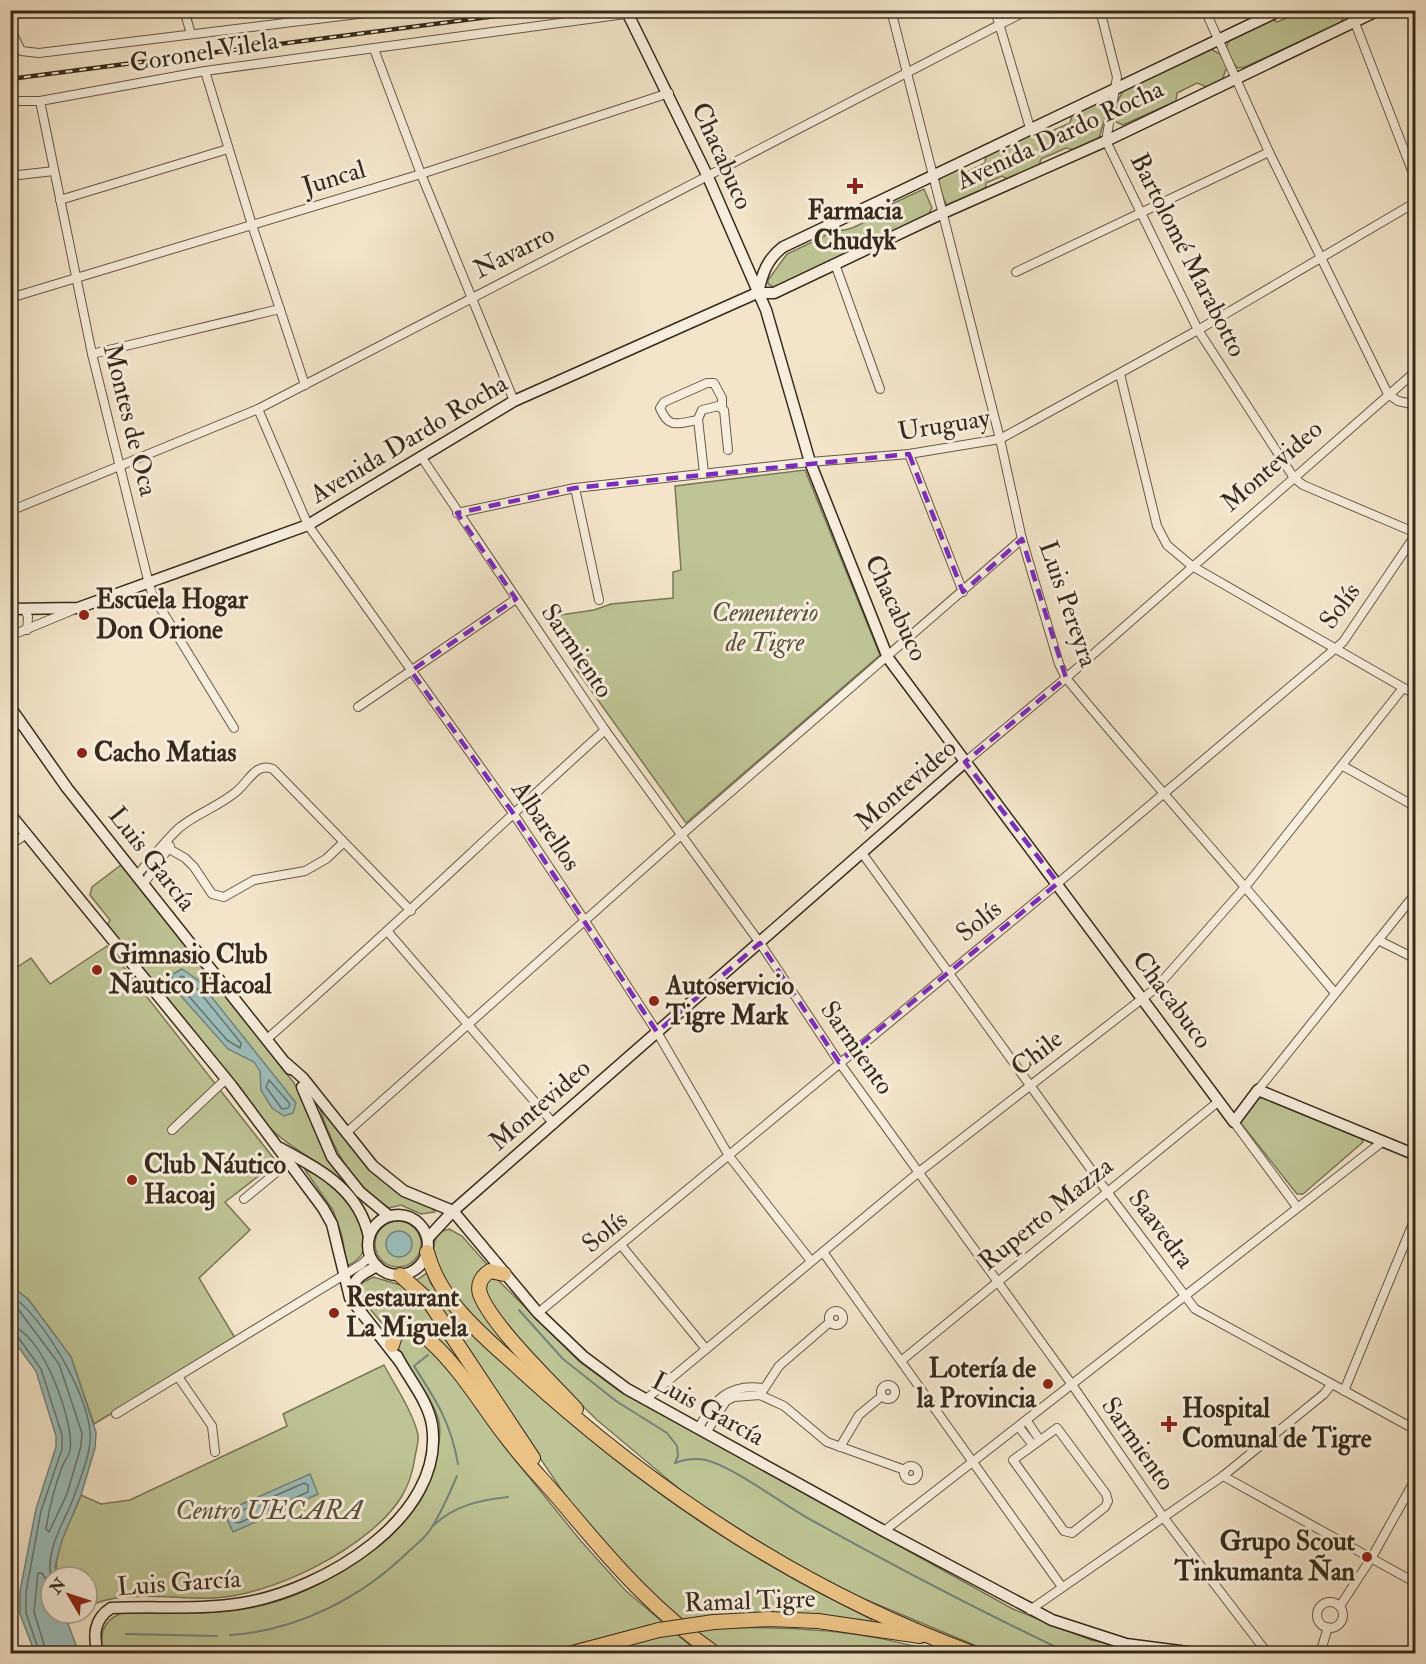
<svg xmlns="http://www.w3.org/2000/svg" width="1426" height="1664" viewBox="0 0 1426 1664" font-family="'IM FELL Double Pica',serif">
	<style>
		.green { fill: #bec495; stroke: #7a7758; stroke-width: 1.5 }
		.water { fill: #9cbebc; stroke: #73837c; stroke-width: 1.5 }
		.lines { fill: none; stroke-linecap: round; stroke-linejoin: round }
		.shore { stroke: #69746c; stroke-width: 1.5 }
		.stream { stroke: #73837c; stroke-width: 2 }
		.street-casing { stroke: #665947; stroke-width: 10 }
		.secondary-casing { stroke: #362a1b; stroke-width: 13 }
		.highway-casing { stroke: #362a1b; stroke-width: 16 }
		.street { stroke: #f8eedd; stroke-width: 8 }
		.secondary { stroke: #f8eedd; stroke-width: 10 }
		.highway { stroke: #eac285; stroke-width: 14 }
		.rail-casing { stroke: #362a1b; stroke-width: 4.5 }
		.rail { stroke: #f8eedd; stroke-width: 2; stroke-dasharray: 7; stroke-linecap: butt }
		.highway-bridge-casing { stroke: #362a1b; stroke-width: 16; stroke-linecap: butt }
		.highway-bridge { stroke: #eac285; stroke-width: 14 }
		.marked { fill: none; stroke: #7b2cbf; stroke-width: 4.5; stroke-dasharray: 12 8; stroke-linejoin: round }
		.poi-dot { fill: #8f2418; stroke: #f8eedd; stroke-width: 2 }
		.labels { text-anchor: middle; dominant-baseline: central; stroke-width: 6; stroke-linejoin: round; paint-order: stroke }
		.street-label { font-size: 26px; fill: #362a1b; stroke: #f8eedd }
		.poi-label { font-size: 26px; font-weight: bold; fill: #362a1b; stroke: #f8eedd; text-anchor: start }
		.park-label { font-size: 26px; font-style: italic; fill: #58503a; stroke: #f8eedd }
	</style>
	<rect width="100%" height="100%" fill="#f4e5ca"/>
	<filter id="stains"><feTurbulence type="fractalNoise" baseFrequency=".00333" numOctaves="4"/><feColorMatrix values="0 0 0 0 .2 0 0 0 0 .09 0 0 0 0 .02 0 0 0 .5 -.17"/></filter>
	<radialGradient id="worn" r=".72"><stop offset=".6" stop-color="#630" stop-opacity="0"/><stop offset="1" stop-color="#630" stop-opacity=".3"/></radialGradient>
	<!-- green -->
	<g class="green">
		<path d="M1303,11H1345L1346,15L1340,23L1245,67L1238,68L1233,63L1226,48L1229,40L1272,19L1277,22Z"/>
		<path d="M1211,49L1220,54L1227,67L1222,80L1207,87L1197,83L1177,93L1176,101L1123,125L1116,122L1119,98L1124,90Z"/>
		<path d="M1098,102L1106,104L1107,112L1099,138L1075,150L1066,148L1041,159L1039,166L1009,180L1002,176L986,183L985,191L947,206L937,183L940,178L955,169L963,174L985,163L986,154L1039,130L1045,134L1070,123L1072,114Z"/>
		<path d="M924,189L932,208L928,215L774,287L768,284V280L787,254L837,230C848,232 871,221 876,211Z"/>
		<path d="M805,470L880,655L686,823L575,668L578,665L546,617L594,610L611,604L673,598V572L681,570L675,486Z"/>
		<path d="M121,865L294,1083L354,1192C329,1164 294,1153 269,1127L107,926L110,920L90,895L92,887Z"/>
		<path d="M107,946L275,1160L274,1164L225,1202L250,1230L199,1278L235,1338L94,1424L71,1357L28,1299L11,1286L10,972L31,958L50,984Z"/>
		<path d="M1258,1098H1265L1361,1138L1363,1142L1303,1194H1297L1240,1122Z"/>
		<path d="M319,1106L371,1169L430,1204L435,1212L421,1214L401,1205L389,1208C352,1187 331,1145 319,1106Z"/>
		<path d="M305,1170C315,1174 325,1178 334,1185C354,1203 385,1250 347,1266L342,1236L333,1210Z"/>
		<circle cx="398" cy="1244" r="23"/>
		<path d="M449,1229L462,1236L491,1269L475,1281L533,1373C505,1350 407,1271 440,1232Z"/>
		<path d="M427,1273L431,1284C557,1427 698,1536 871,1619L872,1622C817,1613 765,1610 709,1617L716,1628C792,1626 866,1630 938,1653L723,1654L719,1651L654,1599L571,1504L497,1394L414,1282Z"/>
		<path d="M373,1277L404,1286L420,1299L481,1387L427,1335L391,1334L360,1297L362,1283Z"/>
		<path d="M495,1277L580,1362L621,1392L1013,1609L1091,1640L1157,1653H993L850,1593L790,1561L690,1498L597,1420L548,1372L488,1302L484,1282L486,1279Z"/>
		<path d="M401,1333L419,1337L446,1364L512,1456L581,1541L625,1590L699,1653H593L663,1635L651,1625L539,1654H102C100,1633 102,1622 121,1613C164,1612 208,1616 249,1608C308,1598 388,1551 420,1501C429,1487 433,1470 437,1454C439,1444 441,1431 439,1422C436,1404 409,1367 399,1350L396,1341Z"/>
		<path d="M384,1365C394,1384 414,1414 418,1435C419,1442 416,1450 415,1457C413,1471 409,1484 402,1496C371,1547 272,1596 213,1598C178,1600 118,1588 87,1608V1577H57C52,1549 72,1521 81,1495L101,1504L130,1500L287,1426L283,1414Z"/>
	</g>
	<!-- water -->
	<g class="water">
		<path d="M182,969L198,980L296,1103L293,1113L284,1116L272,1108L261,1090L260,1071L254,1062L228,1049L174,988L171,982L173,974Z"/>
		<circle cx="399" cy="1244" r="13"/>
		<path d="M11,1286L28,1299L71,1357L96,1432L95,1448L81,1495L62,1540L55,1566L57,1577H51V1613H59L68,1624L79,1653H35L20,1614V1591L36,1509L56,1447V1436L36,1371L11,1337Z"/>
		<path d="M310,1474L318,1494L233,1532L224,1512Z"/>
	</g>
	<g class="lines">
		<!-- shore -->
		<g class="shore">
			<path d="M182,976L193,984L241,1043L240,1048L227,1040L179,985L177,979Z"/>
			<path d="M269,1080L290,1104L288,1108L282,1109L266,1087Z"/>
			<path d="M10,1294C44,1319 85,1389 90,1431C92,1451 81,1476 75,1494C66,1520 45,1548 51,1577"/>
			<path d="M10,1303L18,1309L59,1364L82,1433L81,1446L67,1494L49,1532L46,1529C49,1508 55,1486 62,1467C64,1461 69,1456 70,1450C75,1423 41,1328 10,1327"/>
			<path d="M10,1334L18,1337L41,1369L62,1435V1449L41,1511L26,1592V1613L40,1654"/>
			<path d="M304,1483L308,1485V1492L239,1523L235,1522L234,1514Z"/>
			<path d="M47,1654L34,1612L38,1573H42L51,1588"/>
		</g>
		<!-- stream -->
		<g class="stream">
			<path d="M519,1310L563,1359L616,1401L667,1433L677,1446L678,1456L675,1463"/>
			<path d="M428,1355L414,1366C436,1400 451,1423 458,1464"/>
			<path d="M675,1463C685,1459 695,1458 706,1460C734,1467 785,1506 813,1521C894,1566 976,1609 1060,1649L1075,1654"/>
			<path d="M434,1525C455,1505 481,1500 508,1497"/>
			<path d="M126,1634L217,1636"/>
			<path d="M230,1635C297,1631 363,1597 410,1550C417,1544 425,1538 430,1530C441,1514 449,1494 457,1476"/>
		</g>
		<defs>
			<g id="street">
				<path d="M184,10L191,34"/>
				<path d="M891,10L1000,439L1022,539L1059,664L1066,678C1154,785 1247,887 1335,993"/>
				<path d="M995,10L1030,128"/>
				<path d="M1100,10L1117,77L1106,141L1198,330L1294,478L1303,485L1416,533"/>
				<path d="M1205,10L1269,152L1388,394L1398,401L1416,405"/>
				<path d="M1350,10L1416,181"/>
				<path d="M10,28L21,51L39,53L391,10"/>
				<path d="M374,49L421,174L514,401"/>
				<path d="M205,71L252,225L305,385"/>
				<path d="M10,101H40L205,71L655,10"/>
				<path d="M40,101L92,354L149,584L153,596L234,728"/>
				<path d="M10,176L54,171"/>
				<path d="M60,200L228,149"/>
				<path d="M835,264L880,389"/>
				<path d="M1016,272L1269,152"/>
				<path d="M10,298L421,174L669,93"/>
				<path d="M92,354L280,309"/>
				<path d="M1120,374L1157,526L1167,545L1192,566L1416,695"/>
				<path d="M719,407L724,410L728,450"/>
				<path d="M258,409L308,525L513,813L585,921L657,1032L729,1156L811,1261"/>
				<path d="M698,420C678,423 669,430 660,408L664,402L707,383H714L722,398V405L702,410L698,419L704,473"/>
				<path d="M909,454L963,592"/>
				<path d="M422,458L605,730L760,943L839,1062L1073,1386L1164,1518L1268,1654"/>
				<path d="M575,488L599,600"/>
				<path d="M10,511L258,409L1028,10"/>
				<path d="M457,513L575,488L810,462L909,454L1000,439L1198,330L1416,202"/>
				<path d="M25,609L28,617L27,630"/>
				<path d="M10,636L73,610"/>
				<path d="M358,707L516,599"/>
				<path d="M965,762L1066,678L1416,371"/>
				<path d="M1343,766L1416,807"/>
				<path d="M10,845L27,834"/>
				<path d="M164,846L185,858L194,867L212,894L224,897L254,880L305,871L326,859L343,843"/>
				<path d="M862,853L1108,1193L1195,1309L1416,1430"/>
				<path d="M136,876C150,861 164,842 179,828C197,813 220,806 237,791C249,781 256,762 273,769L411,911"/>
				<path d="M143,885L170,846"/>
				<path d="M388,932L554,1124"/>
				<path d="M1378,940L1416,959"/>
				<path d="M267,1039C382,938 492,832 605,730"/>
				<path d="M1258,1090L1416,893"/>
				<path d="M1234,1122L1297,1207"/>
				<path d="M172,1130L226,1079"/>
				<path d="M346,1133L681,835L1022,539"/>
				<path d="M244,1199L289,1162"/>
				<path d="M621,1245L706,1349"/>
				<path d="M823,1252L1062,1587"/>
				<circle cx="836" cy="1318" r="7"/>
				<path d="M538,1313L1058,883L1343,642L1416,534"/>
				<path d="M901,1361L1219,1101"/>
				<path d="M179,1378L212,1426L215,1452"/>
				<circle cx="888" cy="1392" r="7"/>
				<path d="M1344,1391L1416,1216"/>
				<path d="M760,1395L779,1366L830,1322"/>
				<path d="M645,1400L919,1172L1156,988L1246,886L1403,688"/>
				<path d="M116,1414L362,1264L370,1256"/>
				<path d="M1027,1421L1039,1439"/>
				<path d="M1019,1427L1032,1444"/>
				<path d="M1057,1428L1106,1494L1108,1501L1105,1507L1072,1533L1064,1531L1013,1460Z"/>
				<path d="M698,1429C713,1401 728,1383 763,1388"/>
				<path d="M706,1433L726,1401L734,1397L760,1395L784,1406L827,1442L905,1470"/>
				<path d="M840,1447L859,1415L882,1396"/>
				<circle cx="911" cy="1473" r="7"/>
				<path d="M1223,1476L1416,1583"/>
				<path d="M884,1531L1382,1142"/>
				<circle cx="1330" cy="1615" r="13"/>
				<path d="M1340,1606L1372,1557L1416,1478"/>
				<path d="M1030,1610L1223,1476L1324,1394L1331,1385"/>
				<path d="M1320,1654L1328,1627"/>
			</g>
			<g id="secondary">
				<path d="M626,10L708,177L766,310L810,462L888,658L1234,1122L1258,1090L1416,1155"/>
				<path d="M758,293C762,274 767,259 783,247L1281,10"/>
				<path d="M10,609L78,608L308,525L514,401L757,293H774L943,213L1106,141L1379,10"/>
				<path d="M10,707L67,788L290,1069"/>
				<path d="M10,814L231,1085L323,1208L332,1224L350,1298L400,1362"/>
				<path d="M286,1063L303,1078L373,1166L404,1191L453,1211L538,1313L584,1357L627,1389L884,1531L1052,1620L1126,1644L1203,1654"/>
				<path d="M302,1087L332,1157L360,1192L389,1216"/>
				<path d="M280,1148C320,1170 359,1189 369,1237"/>
				<circle cx="398" cy="1245" r="30"/>
				<path d="M428,1238L453,1211L965,762"/>
				<path d="M358,1299C346,1280 363,1274 377,1266"/>
				<path d="M98,1654C93,1635 94,1619 111,1608C153,1606 203,1610 243,1603C322,1590 446,1518 432,1425C428,1400 408,1378 397,1356"/>
			</g>
			<g id="highway">
				<path d="M427,1252C440,1303 485,1337 522,1371C654,1492 807,1593 975,1654"/>
				<path d="M504,1274L490,1271C482,1276 477,1284 480,1294C492,1326 552,1383 576,1409"/>
				<path d="M400,1275L428,1300L533,1458"/>
				<path d="M392,1345L395,1336C406,1324 420,1332 430,1341C461,1369 482,1406 507,1438C525,1462 547,1484 566,1507C612,1562 657,1614 716,1654"/>
				<path d="M714,1622L769,1619L818,1621L920,1636"/>
				<path d="M569,1654L659,1630"/>
			</g>
		</defs>
		<!-- street casing -->
		<use href="#street" class="street-casing"/>
		<!-- secondary casing -->
		<use href="#secondary" class="secondary-casing"/>
		<!-- highway casing -->
		<use href="#highway" class="highway-casing"/>
		<!-- street -->
		<use href="#street" class="street"/>
		<!-- secondary -->
		<use href="#secondary" class="secondary"/>
		<!-- highway -->
		<use href="#highway" class="highway"/>
		<defs>
			<path id="rail" d="M10,79L542,10"/>
		</defs>
		<!-- rail casing -->
		<use href="#rail" class="rail-casing"/>
		<!-- rail -->
		<use href="#rail" class="rail"/>
		<defs>
			<path id="highway-bridge" d="M659,1630L714,1622"/>
		</defs>
		<!-- highway-bridge casing -->
		<use href="#highway-bridge" class="highway-bridge-casing"/>
		<!-- highway-bridge -->
		<use href="#highway-bridge" class="highway-bridge"/>
	</g>
	<!-- marked area -->
	<path class="marked" d="M909,454L963,592L1022,539L1066,678L965,762L1058,883L839,1062L760,943L657,1032L513,813L411,671L516,599L457,513L575,488Z"/>
	<!-- markers -->
	<g class="poi-dot">
		<path d="M852 177h6v6h6v6h-6v6h-6v-6h-6v-6h6z"/>
		<circle cx="84" cy="615" r="6"/>
		<circle cx="82" cy="753" r="6"/>
		<circle cx="97" cy="970" r="6"/>
		<circle cx="654" cy="1001" r="6"/>
		<circle cx="132" cy="1180" r="6"/>
		<circle cx="334" cy="1313" r="6"/>
		<circle cx="1048" cy="1384" r="6"/>
		<path d="M1166 1415h6v6h6v6h-6v6h-6v-6h-6v-6h6z"/>
		<circle cx="1367" cy="1557" r="6"/>
	</g>
	<g class="labels">
		<!-- street labels -->
		<g class="street-label">
			<text transform="translate(204 52) rotate(-9)">Coronel Vilela</text>
			<text transform="translate(1060 135) rotate(-25)">Avenida Dardo Rocha</text>
			<text transform="translate(722 156) rotate(66)">Chacabuco</text>
			<text transform="translate(334 178) rotate(-17)">Juncal</text>
			<text transform="translate(514 252) rotate(-27)">Navarro</text>
			<text transform="translate(1188 255) rotate(63)">Bartolomé Marabotto</text>
			<text transform="translate(130 420) rotate(76)">Montes de Oca</text>
			<text transform="translate(944 425) rotate(-9)">Uruguay</text>
			<text transform="translate(409 439) rotate(-31)">Avenida Dardo Rocha</text>
			<text transform="translate(1272 466) rotate(-41)">Montevideo</text>
			<text transform="translate(1068 604) rotate(71)">Luis Pereyra</text>
			<text transform="translate(1340 606) rotate(-54)">Solís</text>
			<text transform="translate(896 608) rotate(65)">Chacabuco</text>
			<text transform="translate(577 651) rotate(56)">Sarmiento</text>
			<text transform="translate(906 785) rotate(-41)">Montevideo</text>
			<text transform="translate(546 826) rotate(56)">Albarellos</text>
			<text transform="translate(152 859) rotate(52)">Luis García</text>
			<text transform="translate(979 921) rotate(-39)">Solís</text>
			<text transform="translate(1172 1000) rotate(53)">Chacabuco</text>
			<text transform="translate(857 1048) rotate(55)">Sarmiento</text>
			<text transform="translate(1037 1053) rotate(-38)">Chile</text>
			<text transform="translate(540 1105) rotate(-41)">Montevideo</text>
			<text transform="translate(1046 1214) rotate(-39)">Ruperto Mazza</text>
			<text transform="translate(1161 1229) rotate(53)">Saavedra</text>
			<text transform="translate(605 1232) rotate(-39)">Solís</text>
			<text transform="translate(708 1409) rotate(29)">Luis García</text>
			<text transform="translate(1138 1444) rotate(55)">Sarmiento</text>
			<text transform="translate(179 1583) rotate(-4)">Luis García</text>
			<text transform="translate(750 1601) rotate(-2)">Ramal Tigre</text>
		</g>
		<!-- poi labels -->
		<g class="poi-label">
			<text x="855" y="211" text-anchor="middle">Farmacia<tspan x="855" dy="30">Chudyk</tspan></text>
			<text x="96" y="600">Escuela Hogar<tspan x="96" dy="30">Don Orione</tspan></text>
			<text x="94" y="753">Cacho Matias</text>
			<text x="109" y="955">Gimnasio Club<tspan x="109" dy="30">Nautico Hacoal</tspan></text>
			<text x="666" y="986">Autoservicio<tspan x="666" dy="30">Tigre Mark</tspan></text>
			<text x="144" y="1165">Club Náutico<tspan x="144" dy="30">Hacoaj</tspan></text>
			<text x="346" y="1298">Restaurant<tspan x="346" dy="30">La Miguela</tspan></text>
			<text x="1036" y="1369" text-anchor="end">Lotería de<tspan x="1036" dy="30">la Provincia</tspan></text>
			<text x="1182" y="1409">Hospital<tspan x="1182" dy="30">Comunal de Tigre</tspan></text>
			<text x="1355" y="1542" text-anchor="end">Grupo Scout<tspan x="1355" dy="30">Tinkumanta Ñan</tspan></text>
		</g>
		<!-- park labels -->
		<g class="park-label">
			<text x="765" y="613">Cementerio<tspan x="765" dy="30">de Tigre</tspan></text>
			<text x="269" y="1511">Centro UECARA</text>
		</g>
	</g>
	<!-- margin -->
	<rect width="1426" height="1664" fill="none" stroke="#f4e5ca" stroke-width="36"/>
	<rect x="12" y="12" width="1402" height="1640" fill="none" stroke="#362a1b" stroke-width="3"/>
	<rect x="18" y="18" width="1390" height="1628" fill="none" stroke="#362a1b" stroke-width="1.5"/>
	<!-- north arrow -->
	<g transform="translate(69 1595) rotate(309)"><circle r="28" fill="#f8eedd" stroke="#aaa08f" stroke-width="1.5"/>
	<path d="M0-4.5L10 22L0 15L-10 22Z" fill="#8f2418"/>
	<text y="-9" font-size="16" font-weight="bold" text-anchor="middle" fill="#362a1b">N</text>
	</g>
	<rect width="100%" height="100%" filter="url(#stains)"/>
	<rect width="100%" height="100%" fill="url(#worn)"/>
</svg>
